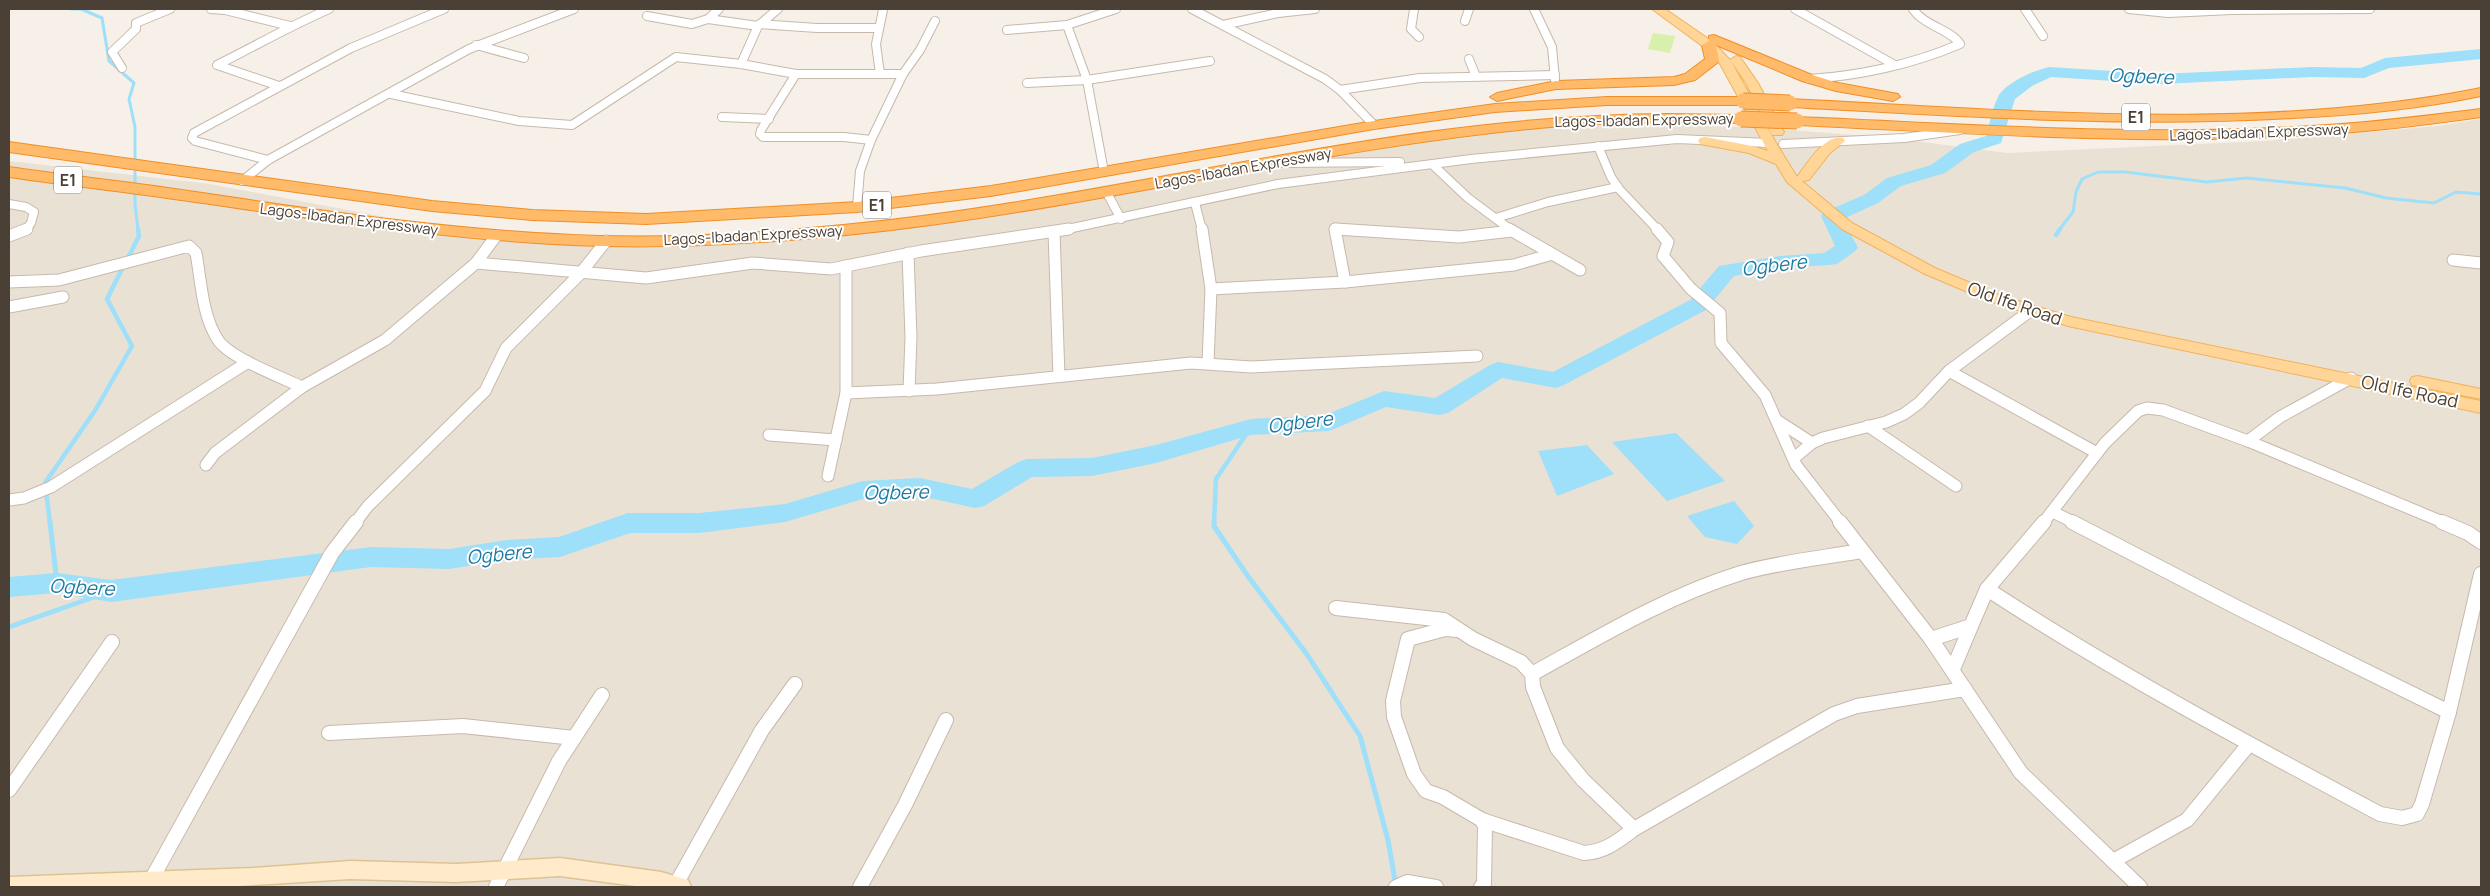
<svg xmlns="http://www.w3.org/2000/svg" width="2490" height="896" viewBox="0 0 2490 896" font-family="Manrope,sans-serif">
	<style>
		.residential { fill: #eae1d5 }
		.green { fill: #d9efac }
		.water { fill: #9edff9 }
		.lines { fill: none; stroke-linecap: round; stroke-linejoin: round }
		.stream-far2 { stroke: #9edff9; stroke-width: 3 }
		.stream-far1 { stroke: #9edff9; stroke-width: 4.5 }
		.stream { stroke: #9edff9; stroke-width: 5 }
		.river { fill: #9edff9; fill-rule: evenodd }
		.street-far2-casing { stroke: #c6b9ac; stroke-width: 10 }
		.street-far1-casing { stroke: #c6b9ac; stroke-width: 13 }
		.street-casing { stroke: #c6b9ac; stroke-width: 16 }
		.secondary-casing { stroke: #dec294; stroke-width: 3 }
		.primary-casing { stroke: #f2b25a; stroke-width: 2 }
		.highway-casing { stroke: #f08e28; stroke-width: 2 }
		.street-far2 { stroke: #fff; stroke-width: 8 }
		.street-far1 { stroke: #fff; stroke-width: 11 }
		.street { stroke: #fff; stroke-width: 14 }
		.secondary { fill: #ffebc9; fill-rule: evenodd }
		.primary { fill: #ffd598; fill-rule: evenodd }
		.highway { fill: #ffbb6a; fill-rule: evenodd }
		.highway-bridge-casing { stroke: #f08e28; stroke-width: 17; stroke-linecap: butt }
		.highway-bridge { stroke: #ffbb6a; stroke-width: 15 }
		.labels { text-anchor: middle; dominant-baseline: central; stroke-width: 4; stroke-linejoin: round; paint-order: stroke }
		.far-street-label { font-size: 15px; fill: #4a4035; stroke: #fff }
		.shield { fill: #fff; stroke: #807972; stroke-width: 1 }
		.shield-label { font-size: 16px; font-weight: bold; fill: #4a4035 }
		.street-label { font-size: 18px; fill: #4a4035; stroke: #fff }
		.water-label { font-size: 19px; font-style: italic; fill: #1e79a0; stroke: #fff }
	</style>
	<rect width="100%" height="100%" fill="#f6f0e8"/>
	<!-- residential -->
	<path class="residential" d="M2481,119V887H9V161L210,184L485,236L762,235L964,211L1241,161L1410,135L1562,120L1766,128L1892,138L2007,153L2265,141L2437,126Z"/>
	<!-- green -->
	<path class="green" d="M1653,33L1675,36L1670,53L1648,49Z"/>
	<!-- water -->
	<g class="water">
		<path d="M1676,433L1725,481L1667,501L1612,442Z"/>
		<path d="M1587,445L1614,474L1557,496L1538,451Z"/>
		<path d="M1734,501L1754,526L1737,544L1705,537L1687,516Z"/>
	</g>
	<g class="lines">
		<!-- stream-far2 -->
		<g class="stream-far2">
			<path d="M71,9H81L102,18L109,61L134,83L129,99L135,127V159"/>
			<path d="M135,172V204L138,230"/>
			<path d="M2059,230L2073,212L2076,192L2082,179L2098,172H2125L2207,182L2246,178L2345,188L2386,198L2434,203L2456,192L2481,194"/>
		</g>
		<!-- stream-far1 -->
		<g class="stream-far1">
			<path d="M2056,235L2060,229"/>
			<path d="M129,256L139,236L138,229"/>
			<path d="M50,523L45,483L96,409L132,346L107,299L123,267"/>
			<path d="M1214,523L1216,479L1251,427"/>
		</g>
		<!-- stream -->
		<g class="stream">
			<path d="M50,522L57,583"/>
			<path d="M1214,522V526L1247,575L1306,653L1360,736L1388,840L1396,886"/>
			<path d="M9,627L111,591"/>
		</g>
		<!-- river -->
		<path class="river" d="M2481,49V59L2389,68L2364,78L2312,77L2161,84L2051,77L2032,86L2015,99L2001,143L1974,152L1945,173L1901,186L1878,203L1843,219L1858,248L1854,252L1837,264L1829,265L1780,268L1734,276L1706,310L1564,385L1556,388L1502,378L1448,413L1439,415L1386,407L1329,431L1251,435L1156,463L1092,476L1032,477L984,506L975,508L920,496L863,499L785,522L699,533H630L560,557L507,560L449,569L371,567L111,602L57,593L9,597V577L57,573L111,580L371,547L449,549L507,540L559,537L628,513H699L785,504L863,481L920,478L972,489L1018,462L1027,459L1092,458L1156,445L1251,419L1325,415L1384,391L1435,398L1490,365L1498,362L1553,372L1690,300L1719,266L1780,256L1824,253L1835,246L1821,216L1824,212L1864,195L1887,178L1931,165L1960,144L1986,136C1990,123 1992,109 1998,97C2005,83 2035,70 2049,67L2161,74L2312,67L2361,68L2385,58Z"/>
		<defs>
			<g id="street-far2">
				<path d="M211,9L225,10L290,26"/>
				<path d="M719,9L708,19L758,26"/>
				<path d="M1192,9L1325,79L1340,90L1374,125"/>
				<path d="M1414,9L1411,29L1419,37"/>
				<path d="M1534,9L1552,47L1555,80"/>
				<path d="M1795,9L1893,64"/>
				<path d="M2025,9L2043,36"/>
				<path d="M2129,9L2168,13L2232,10L2370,9"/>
				<path d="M647,16L692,24L708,19"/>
				<path d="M1465,21L1469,9"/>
				<path d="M760,24L817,28H878"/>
				<path d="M1067,25L1087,80L1104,172"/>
				<path d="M1223,25L1278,13L1315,9"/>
				<path d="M1007,30L1067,25L1116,9"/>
				<path d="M476,45L524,58"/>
				<path d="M1469,59L1475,74"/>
				<path d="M741,64L758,26L778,9"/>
				<path d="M122,68L112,52L136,29V23L170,9"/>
				<path d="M796,74L761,130L760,134L763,137H844L871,140"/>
				<path d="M880,74L876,44L883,10"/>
				<path d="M1809,79C1859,76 1914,64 1960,44C1952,30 1924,26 1913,9"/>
				<path d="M1027,83L1087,80L1210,61"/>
				<path d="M279,86L217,65C255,46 290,26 329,9"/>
				<path d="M1340,90L1420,78L1555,75"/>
				<path d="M391,94L519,121L572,125L676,57L741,64L796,74H903"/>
				<path d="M722,117L769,119"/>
				<path d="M1783,144L1904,138L1960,130"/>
				<path d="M1598,146L1611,177L1619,189L1658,230"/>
				<path d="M268,160L195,141L192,138L194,133L351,48L444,9"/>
				<path d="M1278,163L1400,162"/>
				<path d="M1433,165L1468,198L1511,230"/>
				<path d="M242,181L268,160L469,49L574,9"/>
				<path d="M1107,193L1121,219"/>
				<path d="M1195,203L1202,230"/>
				<path d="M9,204L26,207L34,212L31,223L26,230"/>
				<path d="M857,207L860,171L871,140L903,74L920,50L935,21"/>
				<path d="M1496,218L1548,202L1618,187"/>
				<path d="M1063,230L1278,184L1471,159L1677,139L1769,143"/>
				<path d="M1334,230H1355"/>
			</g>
			<g id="street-far1">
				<path d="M1202,229L1211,289L1208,363"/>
				<path d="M1335,229L1345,282"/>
				<path d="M1336,229L1459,237L1512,231"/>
				<path d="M1509,229L1580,270"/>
				<path d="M1657,229L1668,242L1663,256L1691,289L1720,313L1721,343L1765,395L1796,465L1841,523"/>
				<path d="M1054,232L1059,376"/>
				<path d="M9,236L27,229"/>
				<path d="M496,236L476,263L646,278L753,263L831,269L921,251L1069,229"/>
				<path d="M908,253L911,337L909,391"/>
				<path d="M2453,260L2481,263"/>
				<path d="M9,282L59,280L189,246L196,253C201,280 202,316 218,340C230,358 281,377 302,387"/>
				<path d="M1211,289L1345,282L1514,265L1549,255"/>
				<path d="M9,307L63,297"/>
				<path d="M1949,371L2097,453"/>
				<path d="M846,393L937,389L1191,363L1251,367L1477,356"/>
				<path d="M1778,421L1812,443"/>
				<path d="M1868,426L1956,486"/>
				<path d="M769,435L836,440"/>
				<path d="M2248,441L2280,417L2351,378"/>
				<path d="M1794,458L1812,443L1823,438L1886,422L1904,414L1919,403L1949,371L2030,311"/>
				<path d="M206,465L215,453L302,387L385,340L476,263"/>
				<path d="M828,476L846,393V266"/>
				<path d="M9,500L24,498L51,487L248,362"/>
				<path d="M2053,512L2075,523"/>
				<path d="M355,523L368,506L485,391L506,348L580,274L606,241"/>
				<path d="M2043,523L2105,443L2138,411L2147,408L2163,410L2248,441L2445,523"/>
			</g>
			<g id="street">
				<path d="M1840,522L1931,639L2021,773L2140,887"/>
				<path d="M2072,522L2240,609L2449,712"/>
				<path d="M2442,522L2468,533L2481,542"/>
				<path d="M1987,589C2114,672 2247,743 2380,814L2402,818L2417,814L2422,804L2449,712L2481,574"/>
				<path d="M1336,608L1444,620L1473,639L1521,662L1532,674L1533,687L1557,748L1583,780L1634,829"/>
				<path d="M1458,630L1445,629L1408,639L1393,701L1394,717L1414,774L1426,791L1443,797L1482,820L1584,853C1605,852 1618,841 1634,829L1834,714L1857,706L1965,689"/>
				<path d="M1931,639L1971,626L1987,589L2044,522"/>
				<path d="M1953,669L1971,626"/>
				<path d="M1532,674C1599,637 1667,596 1741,573C1780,562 1821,558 1861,551"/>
				<path d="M329,733L463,726L574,738"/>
				<path d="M9,790L112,642"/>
				<path d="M2113,861L2187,820L2249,744"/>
				<path d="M150,882L332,553L356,522"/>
				<path d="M675,886L762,730L795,684"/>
				<path d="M496,887L559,761L602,695"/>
				<path d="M860,887L905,805L946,720"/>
				<path d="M1396,887L1407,882L1436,887"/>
				<path d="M1481,887L1484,884L1485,826L1482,820"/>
			</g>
			<path id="secondary" d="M560,858L661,872L688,880L691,887H643L560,876L456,882L350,879L223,887H9V877L254,868L350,861L456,864Z"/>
			<g id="primary">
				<path d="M1652,9H1665L1713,42L1730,60L1736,56L1740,57L1758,83L1784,132L1782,135H1772L1746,83L1731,61L1776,143L1797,177C1807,164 1824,134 1843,138L1845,141L1830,153L1809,180L1802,181L1852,223L1935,268L1999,295L2071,317L2481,401V413L2068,326L1989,301L1925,274L1842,229L1787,182L1776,164L1749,153L1700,144L1698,141L1700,138L1705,137L1752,146L1768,151L1719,62L1705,48Z"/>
				<path d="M2418,376L2481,389V399L2412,385L2410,381L2412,377Z"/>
			</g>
			<g id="highway">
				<path d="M1714,35L1812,75L1838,83L1898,94L1900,97L1893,101L1836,91L1802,81L1716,45L1719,60L1717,63L1695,80L1674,85L1556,89L1497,101L1490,97L1497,93L1556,81L1674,77L1685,74L1705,59L1702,45L1709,41V36Z"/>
				<path d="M2481,88V96C2419,109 2356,115 2293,118C2126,128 1958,116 1790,107L1783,103L1790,99C2016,110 2258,133 2481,88Z"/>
				<path d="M1607,97H1743L1750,101L1743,105H1607L1495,112L1374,129L991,196L857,212L646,224L532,220L432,211L9,152V142L432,201L532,210L646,214L857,202L991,186L1374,121L1495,104Z"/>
				<path d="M2481,109V117C2425,125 2368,132 2312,135C2141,146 1968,133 1797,125L1790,121L1797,117C1968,124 2140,137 2312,126C2368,123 2425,116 2481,109Z"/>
				<path d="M1666,114L1741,115L1748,119L1741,123C1674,122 1606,121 1539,128C1306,150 1079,212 846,235C765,243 682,248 601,246C457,242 316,219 174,199C119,191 64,185 9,177V167C64,175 120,181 175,189C316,210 458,232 600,236C681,238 763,233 843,225C1119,199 1387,115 1666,114Z"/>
			</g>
		</defs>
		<!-- street-far2 casing -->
		<use href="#street-far2" class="street-far2-casing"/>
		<!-- street-far1 casing -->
		<use href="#street-far1" class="street-far1-casing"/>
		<!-- street casing -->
		<use href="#street" class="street-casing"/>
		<!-- secondary casing -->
		<use href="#secondary" class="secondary-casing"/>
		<!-- primary casing -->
		<use href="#primary" class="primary-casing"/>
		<!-- highway casing -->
		<use href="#highway" class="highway-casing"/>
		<!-- street-far2 -->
		<use href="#street-far2" class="street-far2"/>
		<!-- street-far1 -->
		<use href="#street-far1" class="street-far1"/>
		<!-- street -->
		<use href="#street" class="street"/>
		<!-- secondary -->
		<use href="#secondary" class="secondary"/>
		<!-- primary -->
		<use href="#primary" class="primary"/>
		<!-- highway -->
		<use href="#highway" class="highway"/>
		<defs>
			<g id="highway-bridge">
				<path d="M1743,101L1790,103"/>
				<path d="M1741,119L1797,121"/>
			</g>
		</defs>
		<!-- highway-bridge casing -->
		<use href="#highway-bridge" class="highway-bridge-casing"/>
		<!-- highway-bridge -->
		<use href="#highway-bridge" class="highway-bridge"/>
	</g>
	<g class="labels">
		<!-- far-street labels -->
		<g class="far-street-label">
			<text transform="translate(1644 120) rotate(-1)">Lagos-Ibadan Expressway</text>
			<text transform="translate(2259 132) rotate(-2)">Lagos-Ibadan Expressway</text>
			<text transform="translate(1243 168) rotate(-10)">Lagos-Ibadan Expressway</text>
			<text transform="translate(349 219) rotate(7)">Lagos-Ibadan Expressway</text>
			<text transform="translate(753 235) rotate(-3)">Lagos-Ibadan Expressway</text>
		</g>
		<!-- shield labels -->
		<g class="shield">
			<rect x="2122" y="103.5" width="28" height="27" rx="4"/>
			<rect x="54" y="166.5" width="28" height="27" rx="4"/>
			<rect x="863" y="191.5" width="28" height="27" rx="4"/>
		</g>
		<g class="shield-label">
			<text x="2136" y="117">E1</text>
			<text x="68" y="180">E1</text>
			<text x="877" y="205">E1</text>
		</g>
		<!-- street labels -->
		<g class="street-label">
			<text transform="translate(2015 303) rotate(19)">Old Ife Road</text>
			<text transform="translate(2410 391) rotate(12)">Old Ife Road</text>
		</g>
		<!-- water labels -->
		<g class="water-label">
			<text transform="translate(2141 76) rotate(2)">Ogbere</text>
			<text transform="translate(1774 265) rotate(-7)">Ogbere</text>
			<text transform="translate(1300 422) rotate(-7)">Ogbere</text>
			<text transform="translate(896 492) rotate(-1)">Ogbere</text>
			<text transform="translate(499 554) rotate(-6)">Ogbere</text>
			<text transform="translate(82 587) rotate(3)">Ogbere</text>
		</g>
	</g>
	<!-- border -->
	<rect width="2490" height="896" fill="none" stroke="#4a4035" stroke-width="20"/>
</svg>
